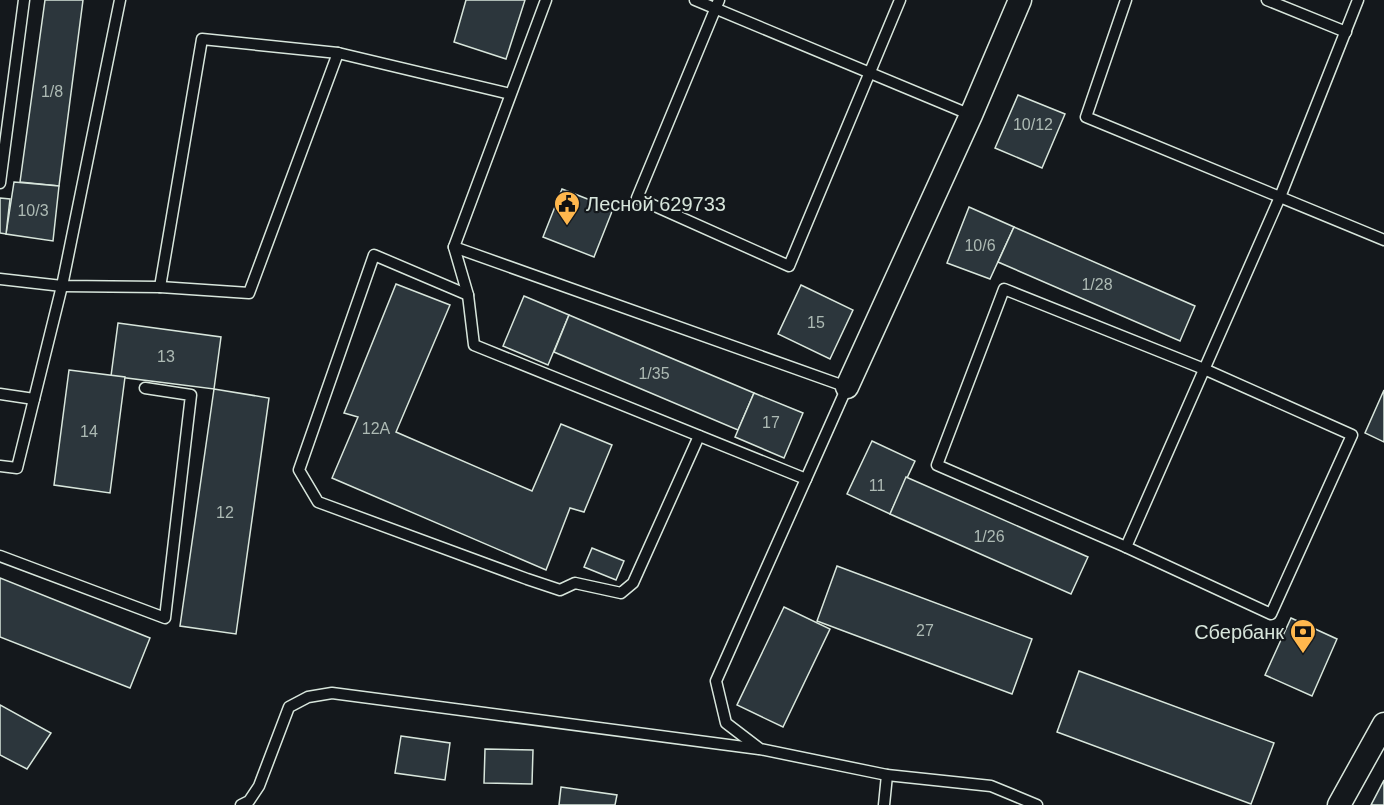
<svg xmlns="http://www.w3.org/2000/svg" width="1384" height="805" viewBox="0 0 1384 805" font-family="Helvetica,sans-serif">
	<style>
		.building { fill: #2c363c; stroke: #d8e6dc; stroke-width: 1.5 }
		.lines { fill: none; stroke-linecap: round; stroke-linejoin: round }
		.service-casing { stroke: #d8e6dc; stroke-width: 13 }
		.minor-casing { stroke: #d8e6dc; stroke-width: 25 }
		.service { stroke: #14181c; stroke-width: 10 }
		.minor { stroke: #14181c; stroke-width: 22 }
		.labels { text-anchor: middle; dominant-baseline: central; stroke-width: 4.5; stroke-linejoin: round; paint-order: stroke }
		.number-label { font-size: 16px; fill: #adbab4 }
		.poi-label { font-size: 20px; fill: #d8e6dc; stroke: #14181c; text-anchor: start }
	</style>
	<rect width="100%" height="100%" fill="#14181c"/>
	<!-- building -->
	<g class="building">
		<path d="M45,0H83L59,186L20,182Z"/>
		<path d="M466,0H525L506,59L454,42Z"/>
		<path d="M1018,95L1065,114L1042,168L995,148Z"/>
		<path d="M14,182L59,186L53,241L6,234Z"/>
		<path d="M562,189L613,209L594,257L543,237Z"/>
		<path d="M0,198L10,199L6,234L0,233Z"/>
		<path d="M969,207L1014,227L990,279L947,263Z"/>
		<path d="M1014,227L1195,306L1180,341L998,262Z"/>
		<path d="M396,284L450,305L396,432L532,491L561,424L612,445L584,512L570,508L546,570L332,478L358,417L344,413Z"/>
		<path d="M801,285L853,310L830,359L778,334Z"/>
		<path d="M524,296L569,315L548,365L503,346Z"/>
		<path d="M569,315L754,393L738,430L554,352Z"/>
		<path d="M118,323L221,337L214,389L111,376Z"/>
		<path d="M69,370L125,377L110,493L54,485Z"/>
		<path d="M214,389L269,398L236,634L180,626Z"/>
		<path d="M1384,390V442L1365,433Z"/>
		<path d="M754,393L803,413L784,458L735,437Z"/>
		<path d="M872,441L915,461L890,514L847,494Z"/>
		<path d="M906,477L1088,557L1071,594L890,514Z"/>
		<path d="M592,548L624,561L616,580L584,567Z"/>
		<path d="M837,566L1032,639L1012,694L817,621Z"/>
		<path d="M0,578L150,638L130,688L0,637Z"/>
		<path d="M784,607L830,629L783,727L737,705Z"/>
		<path d="M1291,618L1337,639L1312,696L1265,675Z"/>
		<path d="M1079,671L1274,743L1251,804L1057,732Z"/>
		<path d="M0,705L51,733L27,769L0,755Z"/>
		<path d="M401,736L450,743L445,780L395,773Z"/>
		<path d="M485,749L533,750L532,784L484,783Z"/>
		<path d="M1384,780V805H1371Z"/>
		<path d="M561,787L617,795L615,805H559Z"/>
	</g>
	<g class="lines">
		<defs>
			<g id="service">
				<path d="M546,0L454,247L468,295L474,345L806,479L716,681L726,723L760,749L887,775L991,786L1037,805"/>
				<path d="M695,0L971,115"/>
				<path d="M719,0L637,198L789,266L900,0"/>
				<path d="M1126,0L1086,117L1384,240"/>
				<path d="M1267,0L1346,32"/>
				<path d="M0,183L24,0"/>
				<path d="M454,247L847,387L806,479"/>
				<path d="M0,279L62,286L160,287L249,293L338,53"/>
				<path d="M160,287L202,39L338,53L510,94"/>
				<path d="M1004,289L1204,369L1352,435L1271,614L1126,547L937,465Z"/>
				<path d="M468,295L374,255L299,470L318,502L527,579L560,590L575,583L621,593L633,583L699,436"/>
				<path d="M0,394L34,399"/>
				<path d="M0,466L17,468L62,286L120,0"/>
				<path d="M1126,547L1280,197L1358,0"/>
				<path d="M0,556L165,618L191,395L145,388"/>
				<path d="M241,805L249,801L259,786L289,707L308,697L332,693L759,749"/>
				<path d="M884,805L887,775"/>
			</g>
			<g id="minor">
				<path d="M847,387L971,115L1020,0"/>
				<path d="M1339,805L1384,724"/>
			</g>
		</defs>
		<!-- service casing -->
		<use href="#service" class="service-casing"/>
		<!-- minor casing -->
		<use href="#minor" class="minor-casing"/>
		<!-- service -->
		<use href="#service" class="service"/>
		<!-- minor -->
		<use href="#minor" class="minor"/>
	</g>
	<!-- icons -->
	<defs>
		<symbol id="civic-pin" viewBox="-11 -11 22 30"><path d="M0 17L-7.5 6A9.5 9.5 0 1 1 7.5 6Z" fill="#ffb74d" stroke="#14181c"/><path d="M-.6-6.5H3V-4.5H.6V-3L4-1V1h2V6H-6V1h2V-1L-.6-3ZM-1.2 2.5V6h2.4V2.5Z" fill="#111"/></symbol>
		<symbol id="bank-pin" viewBox="-11 -11 22 30"><path d="M0 17L-7.5 6A9.5 9.5 0 1 1 7.5 6Z" fill="#ffb74d" stroke="#14181c"/><path d="M-6-4H6V4H-6ZM0-2.3a2.3 2.3 0 1 0 0 4.6a2.3 2.3 0 1 0 0-4.6Z" fill="#111"/></symbol>
	</defs>
	<g fill-rule="evenodd">
		<use href="#civic-pin" x="552" y="189" width="30" height="40"/>
		<use href="#bank-pin" x="1288" y="617" width="30" height="40"/>
	</g>
	<g class="labels">
		<!-- number labels -->
		<g class="number-label">
			<text x="52" y="91">1/8</text>
			<text x="1033" y="124">10/12</text>
			<text x="33" y="210">10/3</text>
			<text x="980" y="245">10/6</text>
			<text x="1097" y="284">1/28</text>
			<text x="816" y="322">15</text>
			<text x="166" y="356">13</text>
			<text x="654" y="373">1/35</text>
			<text x="771" y="422">17</text>
			<text x="376" y="428">12А</text>
			<text x="89" y="431">14</text>
			<text x="877" y="485">11</text>
			<text x="225" y="512">12</text>
			<text x="989" y="536">1/26</text>
			<text x="925" y="630">27</text>
		</g>
		<!-- poi labels -->
		<g class="poi-label">
			<text x="586" y="204">Лесной 629733</text>
			<text x="1284" y="632" text-anchor="end">Сбербанк</text>
		</g>
	</g>
</svg>
